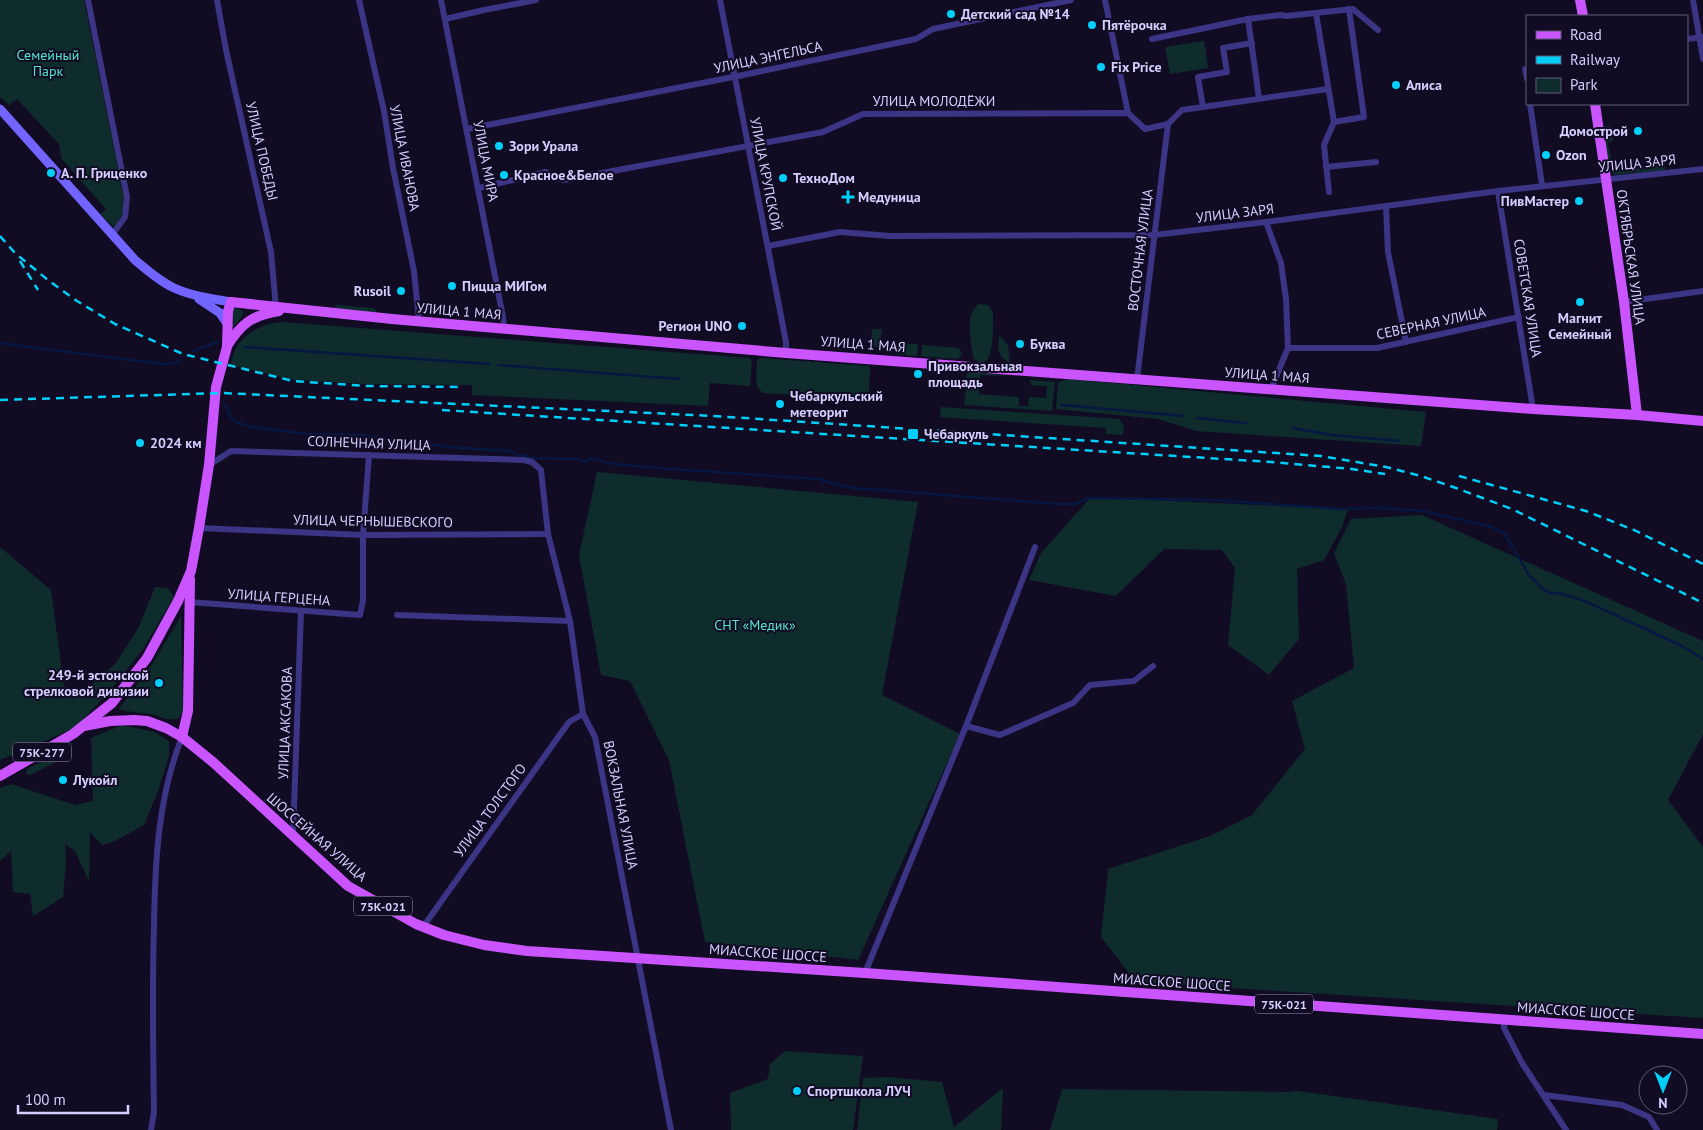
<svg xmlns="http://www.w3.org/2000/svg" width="1703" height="1130" viewBox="0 0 1703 1130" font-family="'PT Sans',sans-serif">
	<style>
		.green { fill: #0f2c2d }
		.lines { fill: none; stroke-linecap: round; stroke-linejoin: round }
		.stream { stroke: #061842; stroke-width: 2.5 }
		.minor { stroke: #3c3485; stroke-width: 6 }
		.secondary { stroke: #7265ff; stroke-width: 9 }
		.primary { stroke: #ca55ff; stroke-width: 10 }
		.rail { stroke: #00d0f9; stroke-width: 2.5; stroke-dasharray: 8 6; stroke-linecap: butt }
		.poi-dot { fill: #00d0f9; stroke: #110c23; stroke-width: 2 }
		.labels { text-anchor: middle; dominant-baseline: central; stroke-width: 4; stroke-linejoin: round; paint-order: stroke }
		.shield { fill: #110c23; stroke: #9b94bd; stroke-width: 1 }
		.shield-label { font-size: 12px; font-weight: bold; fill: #d6ceff }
		.poi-label { font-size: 14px; font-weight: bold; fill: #d6ceff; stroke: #110c23; text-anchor: start }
		.park-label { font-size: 14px; fill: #52e7cb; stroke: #110c23 }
		.street-label { font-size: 14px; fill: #d6ceff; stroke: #110c23 }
	</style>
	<rect width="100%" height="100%" fill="#110c23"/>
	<!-- green -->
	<g class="green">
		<path d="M0,0H84L124,198L122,215L114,227L100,214L106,209L61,158L59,144L17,99L9,105L0,97Z"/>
		<path d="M1204,41L1208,68L1170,74L1165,47Z"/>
		<path d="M1611,126L1613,141L1608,143L1613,169L1665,163V170L1614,175L1608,170L1603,127Z"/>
		<path d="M978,304L988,305L993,312C993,321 996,380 973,358C972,345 967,327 971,315C972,311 976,307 978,304Z"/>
		<path d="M337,305L373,308L377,311V314L334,310V308Z"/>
		<path d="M238,308L243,312L242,316L234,327L232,313L234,309Z"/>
		<path d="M282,322L750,358L752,361L750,386L710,383L708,406L472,395V385L368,384L293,380L231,365C232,360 233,354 235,350C243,333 265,323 282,322Z"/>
		<path d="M872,329H882L879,347L872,346L871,343Z"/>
		<path d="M999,335L1008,345L1010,363C997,357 998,348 999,335Z"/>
		<path d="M898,343L918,344L917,356L897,354L895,352L896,345Z"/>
		<path d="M922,345L959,348L962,354L958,359L921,356Z"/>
		<path d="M760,358L870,366L869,394L859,399L763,393C753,386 757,372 757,360Z"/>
		<path d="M967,371L1009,376L980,375L979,384L966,383Z"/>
		<path d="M1067,379L1426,412L1421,446L1196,431L1158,419L1056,409L1058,383Z"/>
		<path d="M1030,380L1055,382L1052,411L964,405L966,387L979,388V394L1019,397V406H1028L1029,397L1046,398L1047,386L1031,385Z"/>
		<path d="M941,407L1119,419L1124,426L1123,435L1106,434V428L940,417Z"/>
		<path d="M597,472L918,502L882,695L960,734L858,960L705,942L669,760L630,681L601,675L579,555Z"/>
		<path d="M1091,497L1341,509H1348L1342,527L1324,560L1297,569L1299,639L1269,675L1228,645L1235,568L1222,550L1164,549L1116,596L1029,580L1041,553Z"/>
		<path d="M1422,515L1703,641V734L1668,800L1703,847V1018L1136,982L1101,937L1108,869L1210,836L1252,815L1305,749L1292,701L1354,668L1346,584L1334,553L1351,519Z"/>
		<path d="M0,547L51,590L64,686L81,694L116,663L139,627L155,587L168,588L174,597L143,649L108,693L75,728L0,760Z"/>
		<path d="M181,616L183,712L178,719C164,720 167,719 155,715C143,712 131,713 119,709L151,666Z"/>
		<path d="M122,725L154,732L169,741V756L158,791L144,825L115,841L102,845L90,832L89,881L75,851L65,844L66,862L63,897L33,916L30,894L13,892L11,851L0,861V788L11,784L75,805L93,801L91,738Z"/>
		<path d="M66,747L67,749L64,758L30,775L26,774L27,769L56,754Z"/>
		<path d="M785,1051L863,1056L853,1130H731L730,1093L768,1079L770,1064Z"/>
		<path d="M888,1077L942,1082L954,1127L1003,1088L1001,1130H857L863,1078Z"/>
		<path d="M1062,1089L1289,1092L1298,1091L1498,1119L1497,1130H1050Z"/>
	</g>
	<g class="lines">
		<!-- stream -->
		<g class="stream">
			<path d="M0,343L161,364H171L181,360"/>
			<path d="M245,347L490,364"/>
			<path d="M193,351L218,342"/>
			<path d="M498,365L679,379"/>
			<path d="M224,404L227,408L230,416L236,422L251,427L307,434L361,435L449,447L509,451L518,455H523L530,458L580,459L583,461H587L590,458L614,464L657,468L819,479L834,484L854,488L1058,504H1075L1088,498L1213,500L1341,509L1381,508L1423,511L1492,527L1505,534L1529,575L1543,589L1550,593H1559L1585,601L1680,645L1703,659"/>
			<path d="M1062,405L1184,416"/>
			<path d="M1197,418L1246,423"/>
			<path d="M1293,428L1332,435L1399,441"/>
		</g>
		<!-- minor -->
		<g class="minor">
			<path d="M88,0L127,197L125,217L112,235"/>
			<path d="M217,0L226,50L271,252L276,308"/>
			<path d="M359,0L384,111L393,168L414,271L419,321"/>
			<path d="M441,0L503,317L504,328"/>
			<path d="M720,0L786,342V353"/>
			<path d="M1105,0L1128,113"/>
			<path d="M1693,0L1703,59"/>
			<path d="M1316,13L1334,122L1324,145L1329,192"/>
			<path d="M445,19L484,10L536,0"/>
			<path d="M1248,19L1259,98"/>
			<path d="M1152,39L1248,19L1281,15L1286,16L1353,9L1378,30"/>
			<path d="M1687,39L1703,37"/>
			<path d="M1525,69L1527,79"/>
			<path d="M1530,104L1542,185"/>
			<path d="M1203,107L1198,77L1227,72L1223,48L1252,43"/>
			<path d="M1334,122L1364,117L1349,9"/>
			<path d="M467,129L738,76L916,39L933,29L1071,0"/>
			<path d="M1326,167L1376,162"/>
			<path d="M479,188L546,172L554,177L564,180L823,132L863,114L1128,113L1145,129L1168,124L1182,110L1328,89"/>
			<path d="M1498,191L1533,409"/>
			<path d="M1386,207L1388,252L1406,342"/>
			<path d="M1266,222L1281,263L1286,299L1288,348L1271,389"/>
			<path d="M768,246L840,232L890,236L1154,235L1266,222L1498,191L1703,169"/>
			<path d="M1624,302L1703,291"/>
			<path d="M1288,348H1377L1519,317"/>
			<path d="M1137,379L1168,124"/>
			<path d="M209,465L231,451L524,460L532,462L541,470L548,534L570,621L583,714L595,737L671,1130"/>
			<path d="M199,528L363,535L548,534"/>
			<path d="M189,602L360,615L363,600V535L369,455"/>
			<path d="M397,615L570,621"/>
			<path d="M966,726L1000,735L1073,703L1090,685L1134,681L1153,666"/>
			<path d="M293,836L301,611"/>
			<path d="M423,927L569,722L583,714"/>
			<path d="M865,973L966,726L1035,547"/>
			<path d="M1504,1019V1028L1522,1063L1566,1130"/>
			<path d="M1544,1095L1622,1105L1649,1117L1657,1130"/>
			<path d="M151,1130L154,1112C153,1050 152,988 154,926C155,861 158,797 182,737"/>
		</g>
		<!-- secondary -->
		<g class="secondary">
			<path d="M0,109L135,260C147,270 159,281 174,288C192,296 212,299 231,302"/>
			<path d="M199,299L220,313L228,325"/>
		</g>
		<!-- primary -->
		<g class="primary">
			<path d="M1580,0L1583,16"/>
			<path d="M1595,104L1624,302L1637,415"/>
			<path d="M227,346C241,324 252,315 279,311"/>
			<path d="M84,726L110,721L134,720L147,721L166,728L182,737L214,763L348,886L416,924L444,935L484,945L527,951L865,973L1703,1034"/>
			<path d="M182,737L188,711L190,579"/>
			<path d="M0,776L73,734L112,703L147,658L178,601L191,571L199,528L209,465L216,387L227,347L228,311L231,302L392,319L786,353L1533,409L1637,415L1703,421"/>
		</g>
		<!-- rail -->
		<g class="rail">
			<path d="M0,236L15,253L48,280L77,301L115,324L183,354L293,381L367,386L463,387"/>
			<path d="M20,261L38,290"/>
			<path d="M0,400L222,393L714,416L1321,456L1386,467L1421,476L1456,488L1512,509L1703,603"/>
			<path d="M442,410L1271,462L1352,469L1385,474"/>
			<path d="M1459,476L1586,511L1634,530L1703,564"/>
		</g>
	</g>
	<!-- markers -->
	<g class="poi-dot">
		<circle cx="951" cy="14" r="5"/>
		<circle cx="1092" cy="25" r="5"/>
		<circle cx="1101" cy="67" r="5"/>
		<circle cx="1396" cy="85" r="5"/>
		<circle cx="1638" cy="131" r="5"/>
		<circle cx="499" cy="146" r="5"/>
		<circle cx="1546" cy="155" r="5"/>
		<circle cx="51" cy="173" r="5"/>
		<circle cx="504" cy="175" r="5"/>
		<circle cx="783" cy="178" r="5"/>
		<path d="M845.5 189.5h5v5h5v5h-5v5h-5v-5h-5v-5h5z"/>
		<circle cx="1579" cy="201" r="5"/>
		<circle cx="452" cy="286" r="5"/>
		<circle cx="401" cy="291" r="5"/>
		<circle cx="1580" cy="302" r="5"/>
		<circle cx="742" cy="326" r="5"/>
		<circle cx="1020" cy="344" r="5"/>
		<circle cx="918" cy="374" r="5"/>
		<circle cx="780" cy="404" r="5"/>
		<rect x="907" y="428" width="12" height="12" rx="2.5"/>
		<circle cx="140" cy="443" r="5"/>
		<circle cx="159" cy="683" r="5"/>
		<circle cx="63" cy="780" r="5"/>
		<circle cx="797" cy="1091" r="5"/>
	</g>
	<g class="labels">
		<!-- shield labels -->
		<g class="shield">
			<rect x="13" y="742.5" width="58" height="19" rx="4"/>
			<rect x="354" y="896.5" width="58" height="19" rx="4"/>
			<rect x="1255" y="994.5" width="58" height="19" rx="4"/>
		</g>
		<g class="shield-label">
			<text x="42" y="752">75К-277</text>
			<text x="383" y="906">75К-021</text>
			<text x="1284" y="1004">75К-021</text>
		</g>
		<!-- poi labels -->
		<g class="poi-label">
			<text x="961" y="14">Детский сад №14</text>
			<text x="1102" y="25">Пятёрочка</text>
			<text x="1111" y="67">Fix Price</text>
			<text x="1406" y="85">Алиса</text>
			<text x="1628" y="131" text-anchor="end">Домострой</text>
			<text x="509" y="146">Зори Урала</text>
			<text x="1556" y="155">Ozon</text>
			<text x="61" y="173">А. П. Гриценко</text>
			<text x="514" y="175">Красное&amp;Белое</text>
			<text x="793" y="178">ТехноДом</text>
			<text x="858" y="197">Медуница</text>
			<text x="1569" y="201" text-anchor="end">ПивМастер</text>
			<text x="462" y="286">Пицца МИГом</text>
			<text x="391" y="291" text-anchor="end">Rusoil</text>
			<text x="1580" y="318" text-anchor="middle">Магнит<tspan x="1580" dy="16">Семейный</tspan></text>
			<text x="732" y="326" text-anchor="end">Регион UNO</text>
			<text x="1030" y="344">Буква</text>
			<text x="928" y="366">Привокзальная<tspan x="928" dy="16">площадь</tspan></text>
			<text x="790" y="396">Чебаркульский<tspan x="790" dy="16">метеорит</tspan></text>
			<text x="924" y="434">Чебаркуль</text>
			<text x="150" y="443">2024 км</text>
			<text x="149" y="675" text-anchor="end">249-й эстонской<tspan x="149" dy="16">стрелковой дивизии</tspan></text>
			<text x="73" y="780">Лукойл</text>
			<text x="807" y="1091">Спортшкола ЛУЧ</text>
		</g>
		<!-- park labels -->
		<g class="park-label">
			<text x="48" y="55">Семейный<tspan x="48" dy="16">Парк</tspan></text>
			<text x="755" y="625">СНТ «Медик»</text>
		</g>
		<!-- street labels -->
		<g class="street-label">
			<text transform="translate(768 57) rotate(-12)">УЛИЦА ЭНГЕЛЬСА</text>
			<text x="934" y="101">УЛИЦА МОЛОДЁЖИ</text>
			<text transform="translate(262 151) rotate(77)">УЛИЦА ПОБЕДЫ</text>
			<text transform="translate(405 158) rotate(79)">УЛИЦА ИВАНОВА</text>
			<text transform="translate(486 161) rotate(79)">УЛИЦА МИРА</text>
			<text transform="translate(1637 163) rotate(-6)">УЛИЦА ЗАРЯ</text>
			<text transform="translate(766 174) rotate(79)">УЛИЦА КРУПСКОЙ</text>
			<text transform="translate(1235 213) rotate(-7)">УЛИЦА ЗАРЯ</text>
			<text transform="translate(1140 250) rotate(-83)">ВОСТОЧНАЯ УЛИЦА</text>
			<text transform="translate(1631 257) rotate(82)">ОКТЯБРЬСКАЯ УЛИЦА</text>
			<text transform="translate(1528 298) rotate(81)">СОВЕТСКАЯ УЛИЦА</text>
			<text transform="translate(459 311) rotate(5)">УЛИЦА 1 МАЯ</text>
			<text transform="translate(1431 323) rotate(-12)">СЕВЕРНАЯ УЛИЦА</text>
			<text transform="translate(863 344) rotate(4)">УЛИЦА 1 МАЯ</text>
			<text transform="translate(1267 375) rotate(4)">УЛИЦА 1 МАЯ</text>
			<text transform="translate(369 443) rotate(2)">СОЛНЕЧНАЯ УЛИЦА</text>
			<text transform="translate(373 521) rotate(1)">УЛИЦА ЧЕРНЫШЕВСКОГО</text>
			<text transform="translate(279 597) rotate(4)">УЛИЦА ГЕРЦЕНА</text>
			<text transform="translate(285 723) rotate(-88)">УЛИЦА АКСАКОВА</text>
			<text transform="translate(621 805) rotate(79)">ВОКЗАЛЬНАЯ УЛИЦА</text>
			<text transform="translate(490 810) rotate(-54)">УЛИЦА ТОЛСТОГО</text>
			<text transform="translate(317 837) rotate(41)">ШОССЕЙНАЯ УЛИЦА</text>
			<text transform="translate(768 953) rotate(4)">МИАССКОЕ ШОССЕ</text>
			<text transform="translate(1172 982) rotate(4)">МИАССКОЕ ШОССЕ</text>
			<text transform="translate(1576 1011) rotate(4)">МИАССКОЕ ШОССЕ</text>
		</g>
	</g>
	<!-- legend -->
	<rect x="1526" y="15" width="162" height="90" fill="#110c23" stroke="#605a7b"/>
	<rect x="1536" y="31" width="25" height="8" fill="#ca55ff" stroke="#605a7b"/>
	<text x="1570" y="40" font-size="15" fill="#d6ceff">Road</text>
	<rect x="1536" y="56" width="25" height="8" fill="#00d0f9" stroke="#605a7b"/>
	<text x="1570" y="65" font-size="15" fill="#d6ceff">Railway</text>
	<rect x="1536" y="78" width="25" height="15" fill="#0f2c2d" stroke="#605a7b"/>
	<text x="1570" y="90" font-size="15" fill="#d6ceff">Park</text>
	<!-- north arrow -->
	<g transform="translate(1663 1090) rotate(180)"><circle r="24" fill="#110c23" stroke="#605a7b"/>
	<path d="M0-4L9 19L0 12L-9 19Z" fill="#00d0f9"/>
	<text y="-8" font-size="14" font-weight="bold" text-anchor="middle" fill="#d6ceff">N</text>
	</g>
	<!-- scale -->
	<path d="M18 1105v8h110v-8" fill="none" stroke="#d6ceff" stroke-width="2.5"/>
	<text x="25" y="1105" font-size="15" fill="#d6ceff" stroke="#110c23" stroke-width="4" paint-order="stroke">100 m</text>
</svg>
